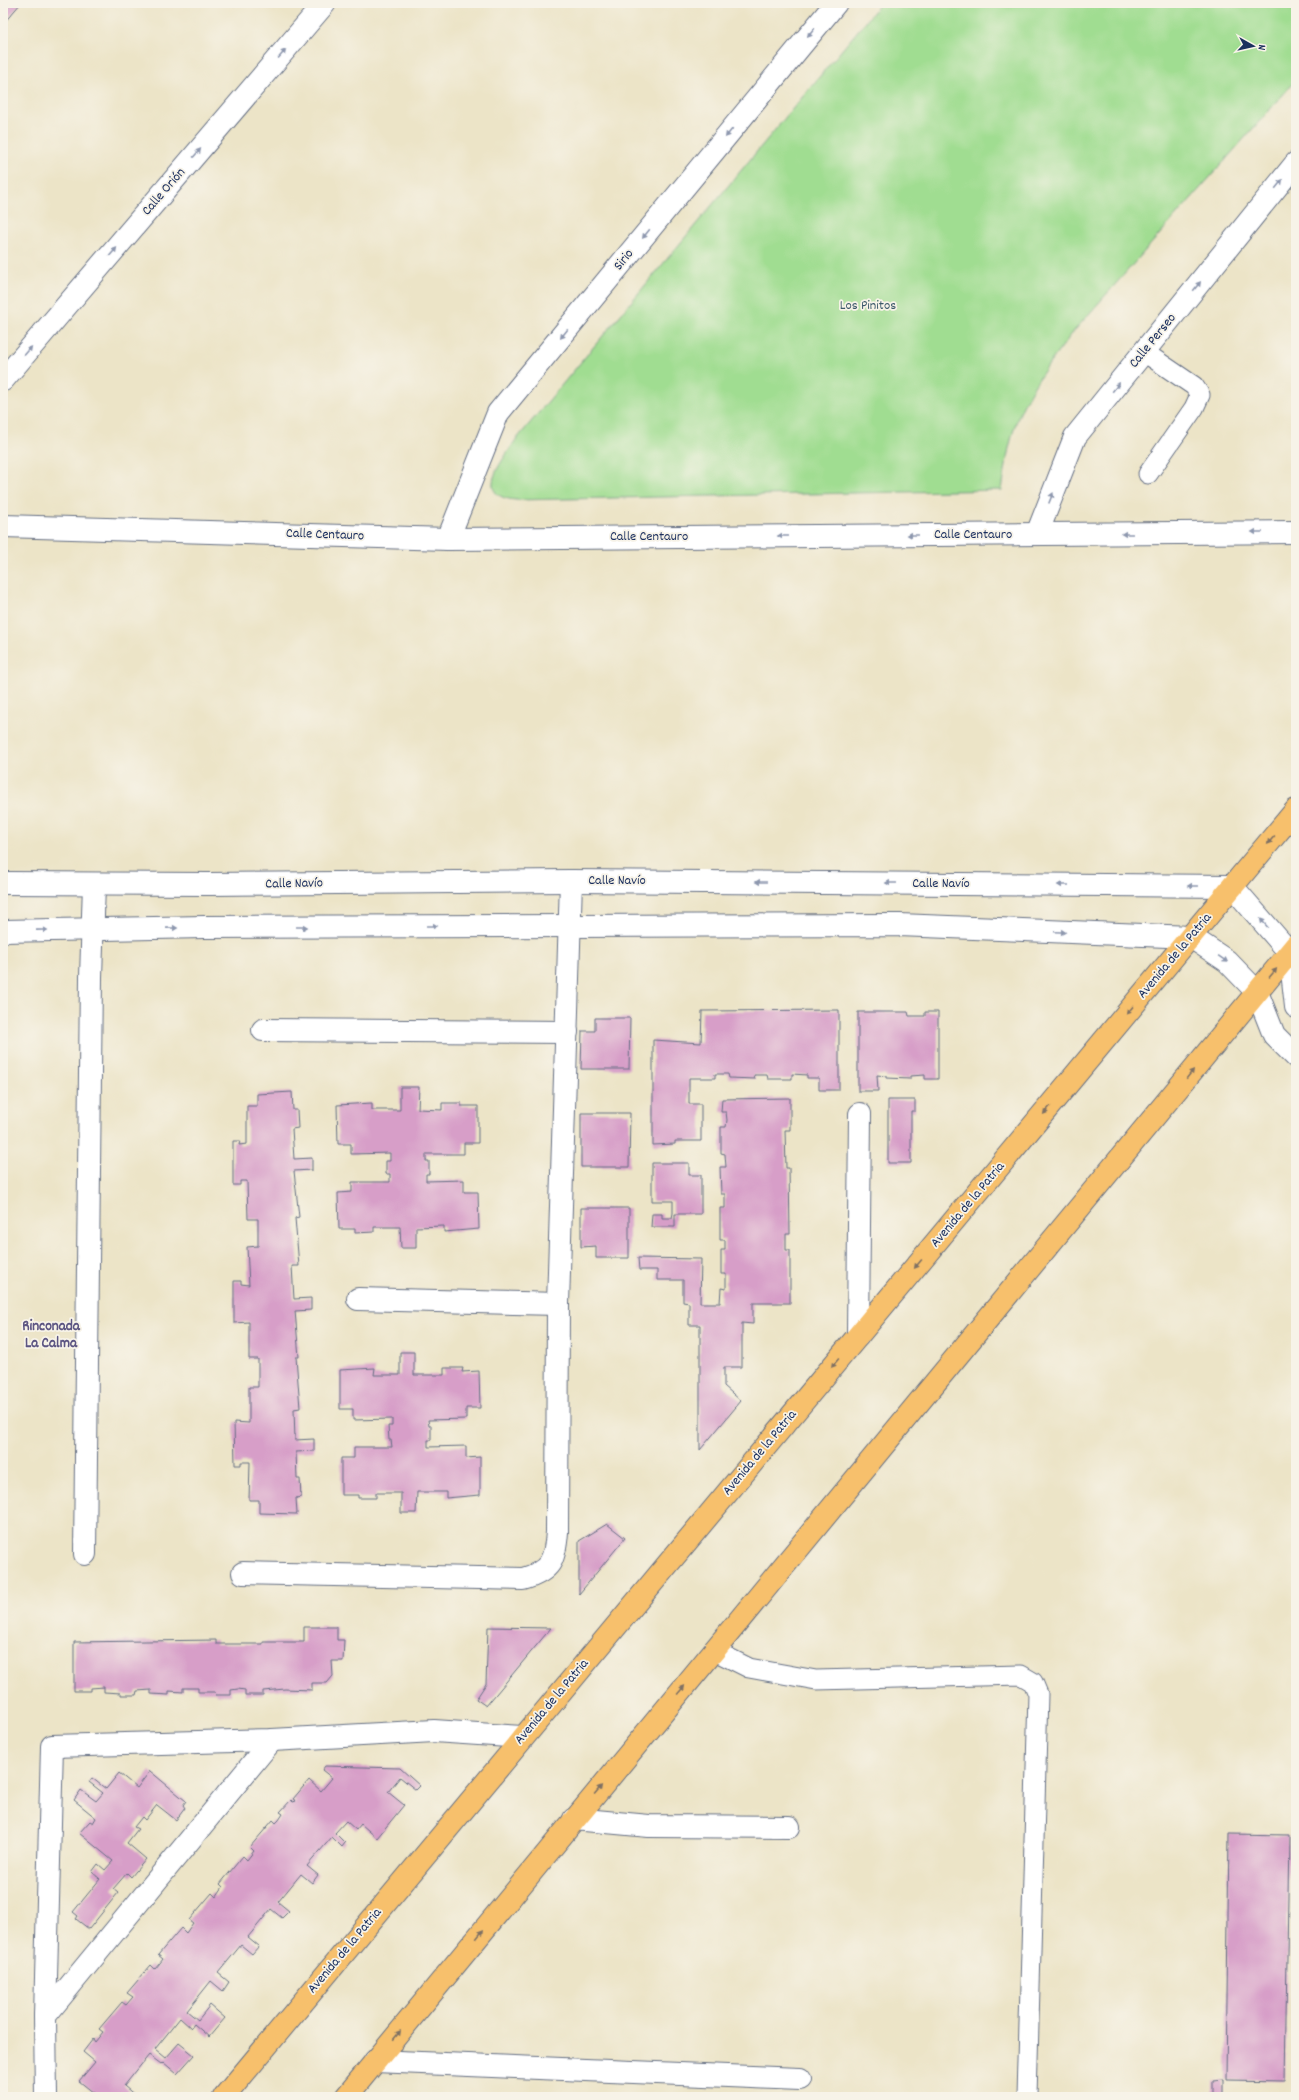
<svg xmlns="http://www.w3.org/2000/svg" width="1299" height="2100" viewBox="0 0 1299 2100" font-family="Dekko,sans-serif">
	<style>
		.green { fill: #a0dd91; stroke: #5e8678 }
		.building { fill: #d79ec8 }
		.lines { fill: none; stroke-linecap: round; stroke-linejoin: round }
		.lane-casing { stroke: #646e83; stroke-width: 21 }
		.street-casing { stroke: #646e83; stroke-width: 24 }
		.primary-casing { stroke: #646e83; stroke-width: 24 }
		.lane { stroke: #fff; stroke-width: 19 }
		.street { stroke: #fff; stroke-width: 22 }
		.primary { stroke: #f7c06c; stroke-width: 22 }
		.oneway { fill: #8d97ae }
		.oneway2 { fill: #7e7064 }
		.labels { text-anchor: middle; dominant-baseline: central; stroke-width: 3.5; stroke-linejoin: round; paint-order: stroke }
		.street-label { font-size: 14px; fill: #1b2f5e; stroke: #f7f3e8 }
		.park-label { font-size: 14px; fill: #3c5a6b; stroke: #f7f3e8 }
		.neighbourhood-label { font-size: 15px; font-weight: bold; fill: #5d5683; stroke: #f7f3e8 }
	</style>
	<rect width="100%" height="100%" fill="#f7f3e8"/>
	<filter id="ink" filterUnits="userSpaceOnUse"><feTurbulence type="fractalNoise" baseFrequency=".025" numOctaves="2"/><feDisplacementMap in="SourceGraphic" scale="8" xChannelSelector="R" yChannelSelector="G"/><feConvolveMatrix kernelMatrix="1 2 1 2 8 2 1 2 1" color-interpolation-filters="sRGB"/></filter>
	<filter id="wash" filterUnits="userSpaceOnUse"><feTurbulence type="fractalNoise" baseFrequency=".012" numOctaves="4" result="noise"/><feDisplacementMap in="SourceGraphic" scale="16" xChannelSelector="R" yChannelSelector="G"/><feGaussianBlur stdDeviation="0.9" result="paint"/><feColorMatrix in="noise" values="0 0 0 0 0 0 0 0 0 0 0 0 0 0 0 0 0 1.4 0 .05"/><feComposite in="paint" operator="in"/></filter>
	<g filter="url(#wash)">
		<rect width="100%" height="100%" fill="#ece4c7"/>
		<!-- green -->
		<path class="green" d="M881,3H1296V80L1074,331C1050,363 1022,396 1012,436C1007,453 1005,472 1002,490L516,500C472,496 502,462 515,441Z"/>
		<g id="blocks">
			<!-- building -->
			<g class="building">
				<path d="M3,3H21L3,24Z"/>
				<path d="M839,1010V1090H819V1078H807V1075L792,1074V1079H768L767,1075H754L755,1079L729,1078L728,1074H715V1078H689V1104H701V1141H675V1144L653,1145V1040L701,1043L702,1011Z"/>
				<path d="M858,1012H908L909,1016H925V1012H938V1079H925V1075L910,1076V1079L886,1078V1076L877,1075L878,1091H858Z"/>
				<path d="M595,1018H630L629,1069H581L582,1031H595Z"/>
				<path d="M400,1087H419L418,1109L442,1110V1103H461V1106H478V1143H464V1154H426V1161H429V1174H426V1181L464,1180V1192H478L479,1229L444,1232V1226L416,1227V1248H401L400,1227H374V1232L355,1233V1229H339L338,1193L352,1192V1182H390V1174H386V1161H390V1153L351,1154V1144H338L337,1105L372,1103V1110H400Z"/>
				<path d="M292,1092L293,1110H297L298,1128L292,1129L294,1159L312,1158V1170L294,1171L299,1217L295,1218L299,1266H292L294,1299L311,1298V1310L295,1311L299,1357H296L300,1408L294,1409L295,1440L314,1439V1451L296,1452L297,1479H300L301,1497L296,1498L297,1514L259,1513V1500H249L250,1462H241V1465H235L234,1422L249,1423V1387H258V1359H249V1322L234,1323V1281H241V1284L249,1285L247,1247L258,1246V1219H248L247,1181H240V1185H233V1141H240L239,1145L247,1144V1106H257V1094Z"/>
				<path d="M790,1098V1130H785L786,1168H789L790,1234H786V1250H790V1303H753V1324L742,1323V1367H724V1386L741,1401L700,1450V1325H689V1303L683,1302V1280H657V1270H639L638,1258L701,1259L700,1303H720L721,1288L726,1289V1274H721V1250H725V1240H720V1208H725V1194H721L720,1167H726L725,1154L721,1153V1127H726L727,1120L726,1112H721L722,1099Z"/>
				<path d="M888,1100H915V1111H911V1163H888Z"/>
				<path d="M581,1113H630L629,1167H581Z"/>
				<path d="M652,1163H689V1175H701V1214H675V1227H651L652,1214H662V1218H672L673,1213V1201H652Z"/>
				<path d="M581,1208H629V1258H596V1246L581,1247Z"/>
				<path d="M400,1352H414V1375H444V1368H463L462,1372L479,1371L480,1408H466V1419L428,1420L429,1426H431V1440H428V1447L466,1446V1458L480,1457V1495L446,1498V1492H417L416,1513H401V1493H376V1498H358V1495H341V1458H354V1447H392L391,1440H389L388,1426H392V1419L353,1420V1409H340V1370L375,1368L374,1375H400Z"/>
				<path d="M607,1524L625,1538L579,1594V1541Z"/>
				<path d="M304,1627H337V1640H344L343,1661H332L333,1676L327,1683H312V1690L285,1689L263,1691V1695H245V1690L238,1689L231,1690V1695H216L215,1692H198V1688H183V1692L169,1691V1695L151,1694V1690L137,1691L136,1695H121V1693L104,1692V1687L91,1688V1691H74V1642L216,1640V1644H263V1642H304Z"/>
				<path d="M488,1627L551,1628L486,1706L476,1699L486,1684Z"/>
				<path d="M325,1766L400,1768L420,1786L416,1790L400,1777L388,1792L404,1805L377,1838L361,1824L356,1830L346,1821L335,1833L345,1843L342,1847L332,1837L307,1866L318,1875L312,1883L301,1874L278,1902L289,1911L282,1918L271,1909L248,1937L259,1946L252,1954L241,1945L218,1973L229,1982L223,1991L211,1981L187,2011L198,2020L210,2005L225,2018L209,2037L194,2024L191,2028L180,2018L155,2049L166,2058L179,2043L194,2055L177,2074L163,2062L161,2064L149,2055L124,2086L137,2097H99L79,2081L95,2062L83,2052L93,2039L95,2042L103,2032L99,2029L122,2002L126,2005L133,1997L127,1993L151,1965L155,1969L160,1963L163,1959L158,1955L181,1928L186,1933L193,1923L189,1920L212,1893L216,1897L223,1887L220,1884L243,1856L247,1860L254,1851L250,1847L273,1820L276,1823L279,1820L283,1814L280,1812L291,1800L293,1802L296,1801L293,1799L309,1780L321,1791L332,1778L322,1770Z"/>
				<path d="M150,1771L186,1801L183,1805L185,1808L176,1820L157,1805L145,1820L142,1817L134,1827L138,1829L127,1843L146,1859L131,1877L127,1873L113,1889L118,1893L89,1929L76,1919L78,1916L73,1912L100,1879L92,1872L98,1864L105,1870L113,1861L79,1833L90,1821L93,1823L96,1818L74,1800L81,1790L96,1801L103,1793L89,1782L92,1778L106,1789L119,1773L137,1788Z"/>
				<path d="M1229,1834L1289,1835L1285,2081L1226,2080Z"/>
				<path d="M1223,2080V2095L1231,2097H1213V2081Z"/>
			</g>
		</g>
	</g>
	<g filter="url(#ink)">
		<use href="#blocks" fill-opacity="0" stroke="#646e83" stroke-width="1"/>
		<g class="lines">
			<defs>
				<g id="lane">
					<path d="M1144,352L1194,386L1200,395L1194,408L1148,474"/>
					<path d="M713,1650L749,1668L816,1680L1021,1675L1033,1682L1038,1694L1027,2097"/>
				</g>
				<g id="street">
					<path d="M3,380L325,3"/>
					<path d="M3,526L448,539L1296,532"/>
					<path d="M1037,534L1075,437L1296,163"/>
					<path d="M448,539L498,413L836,3"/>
					<path d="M3,883L209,884L571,881L1232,886L1290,953L1296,1007"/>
					<path d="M3,931L204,927L899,925L1191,937L1227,961L1257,992L1274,1035L1296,1057"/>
					<path d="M263,1030L567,1032"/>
					<path d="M358,1299L558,1304"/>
					<path d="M858,1336L860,1114"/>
					<path d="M85,1554L91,977L94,884"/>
					<path d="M243,1573L523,1579C551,1571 555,1560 557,1532L558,1304L571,881"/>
					<path d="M574,1819L649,1826L789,1827"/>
					<path d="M45,2016L272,1740"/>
					<path d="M375,2061L800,2079"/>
					<path d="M46,2097L45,2016L52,1746L272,1740L434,1731L522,1737"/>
				</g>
				<g id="primary">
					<path d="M224,2097L1296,810"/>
					<path d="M346,2097L1296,945"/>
				</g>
			</defs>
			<!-- lane casing -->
			<use href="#lane" class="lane-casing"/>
			<!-- street casing -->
			<use href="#street" class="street-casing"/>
			<!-- primary casing -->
			<use href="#primary" class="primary-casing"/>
			<!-- lane -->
			<use href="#lane" class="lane"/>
			<!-- street -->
			<use href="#street" class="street"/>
			<!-- primary -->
			<use href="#primary" class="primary"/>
		</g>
		<!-- one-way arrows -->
		<defs><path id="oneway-solid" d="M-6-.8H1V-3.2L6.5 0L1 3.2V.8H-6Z"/></defs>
		<g class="oneway">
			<use href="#oneway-solid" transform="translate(811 33) rotate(129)"/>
			<use href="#oneway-solid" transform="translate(282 54) rotate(-49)"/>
			<use href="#oneway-solid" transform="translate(729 133) rotate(129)"/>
			<use href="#oneway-solid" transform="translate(197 153) rotate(-49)"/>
			<use href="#oneway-solid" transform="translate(1279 184) rotate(-51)"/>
			<use href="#oneway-solid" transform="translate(646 234) rotate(129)"/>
			<use href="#oneway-solid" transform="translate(113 252) rotate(-49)"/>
			<use href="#oneway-solid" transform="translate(1197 286) rotate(-51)"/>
			<use href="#oneway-solid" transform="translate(564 334) rotate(129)"/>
			<use href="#oneway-solid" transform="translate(28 351) rotate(-49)"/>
			<use href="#oneway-solid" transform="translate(1116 387) rotate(-51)"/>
			<use href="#oneway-solid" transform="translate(1051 498) rotate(-68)"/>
			<use href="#oneway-solid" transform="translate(1257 532) rotate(180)"/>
			<use href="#oneway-solid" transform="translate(1127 534) rotate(180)"/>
			<use href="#oneway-solid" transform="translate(913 535) rotate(180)"/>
			<use href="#oneway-solid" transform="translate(783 536) rotate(180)"/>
			<use href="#oneway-solid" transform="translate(761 882) rotate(-180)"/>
			<use href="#oneway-solid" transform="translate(891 883) rotate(-180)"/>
			<use href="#oneway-solid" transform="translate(1063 885) rotate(-180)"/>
			<use href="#oneway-solid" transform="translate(1193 886) rotate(-180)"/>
			<use href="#oneway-solid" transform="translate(1264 923) rotate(-131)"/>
			<use href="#oneway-solid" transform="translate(432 926)"/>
			<use href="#oneway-solid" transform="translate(302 927)"/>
			<use href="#oneway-solid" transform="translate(172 928) rotate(-1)"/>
			<use href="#oneway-solid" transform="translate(42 930) rotate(-1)"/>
			<use href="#oneway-solid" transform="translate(1060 932) rotate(2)"/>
			<use href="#oneway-solid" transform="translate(1223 959) rotate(35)"/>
		</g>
		<g class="oneway2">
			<use href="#oneway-solid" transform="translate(1271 840) rotate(130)"/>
			<use href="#oneway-solid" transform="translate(1273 973) rotate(-50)"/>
			<use href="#oneway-solid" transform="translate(1130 1010) rotate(130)"/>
			<use href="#oneway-solid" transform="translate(1190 1074) rotate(-51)"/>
			<use href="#oneway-solid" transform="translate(1047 1110) rotate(130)"/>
			<use href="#oneway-solid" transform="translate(918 1264) rotate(130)"/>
			<use href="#oneway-solid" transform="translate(835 1363) rotate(130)"/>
			<use href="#oneway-solid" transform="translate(681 1690) rotate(-50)"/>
			<use href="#oneway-solid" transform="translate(598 1790) rotate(-50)"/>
			<use href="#oneway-solid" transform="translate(480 1934) rotate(-51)"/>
			<use href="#oneway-solid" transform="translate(397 2035) rotate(-51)"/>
		</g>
	</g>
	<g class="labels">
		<!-- street labels -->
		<g class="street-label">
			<text transform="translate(164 192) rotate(-49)">Calle Orión</text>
			<text transform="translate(624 260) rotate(-51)">Sirio</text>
			<text transform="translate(1153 341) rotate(-51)">Calle Perseo</text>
			<text transform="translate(325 535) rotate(2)">Calle Centauro</text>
			<text x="973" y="535">Calle Centauro</text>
			<text x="649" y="537">Calle Centauro</text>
			<text x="617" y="881">Calle Navío</text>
			<text transform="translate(294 884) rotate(-1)">Calle Navío</text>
			<text x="941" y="884">Calle Navío</text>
			<text transform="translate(1175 956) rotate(-50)">Avenida de la Patria</text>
			<text transform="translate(968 1205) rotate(-50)">Avenida de la Patria</text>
			<text transform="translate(760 1453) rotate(-50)">Avenida de la Patria</text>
			<text transform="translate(552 1702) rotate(-50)">Avenida de la Patria</text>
			<text transform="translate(345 1951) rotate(-50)">Avenida de la Patria</text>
		</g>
		<!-- park labels -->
		<g class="park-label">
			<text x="868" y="306">Los Pinitos</text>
		</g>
		<!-- neighbourhood labels -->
		<g class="neighbourhood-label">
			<text x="51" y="1327">Rinconada<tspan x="51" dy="17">La Calma</tspan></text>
		</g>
	</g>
	<!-- margin -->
	<rect width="1299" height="2100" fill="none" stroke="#f7f3e8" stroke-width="16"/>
	<!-- north arrow -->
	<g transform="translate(1253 46) rotate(98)" stroke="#f7f3e8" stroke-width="3" paint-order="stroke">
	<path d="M0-3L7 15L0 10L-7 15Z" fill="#1b2f5e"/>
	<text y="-6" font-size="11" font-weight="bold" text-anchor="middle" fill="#1b2f5e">N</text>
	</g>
</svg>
